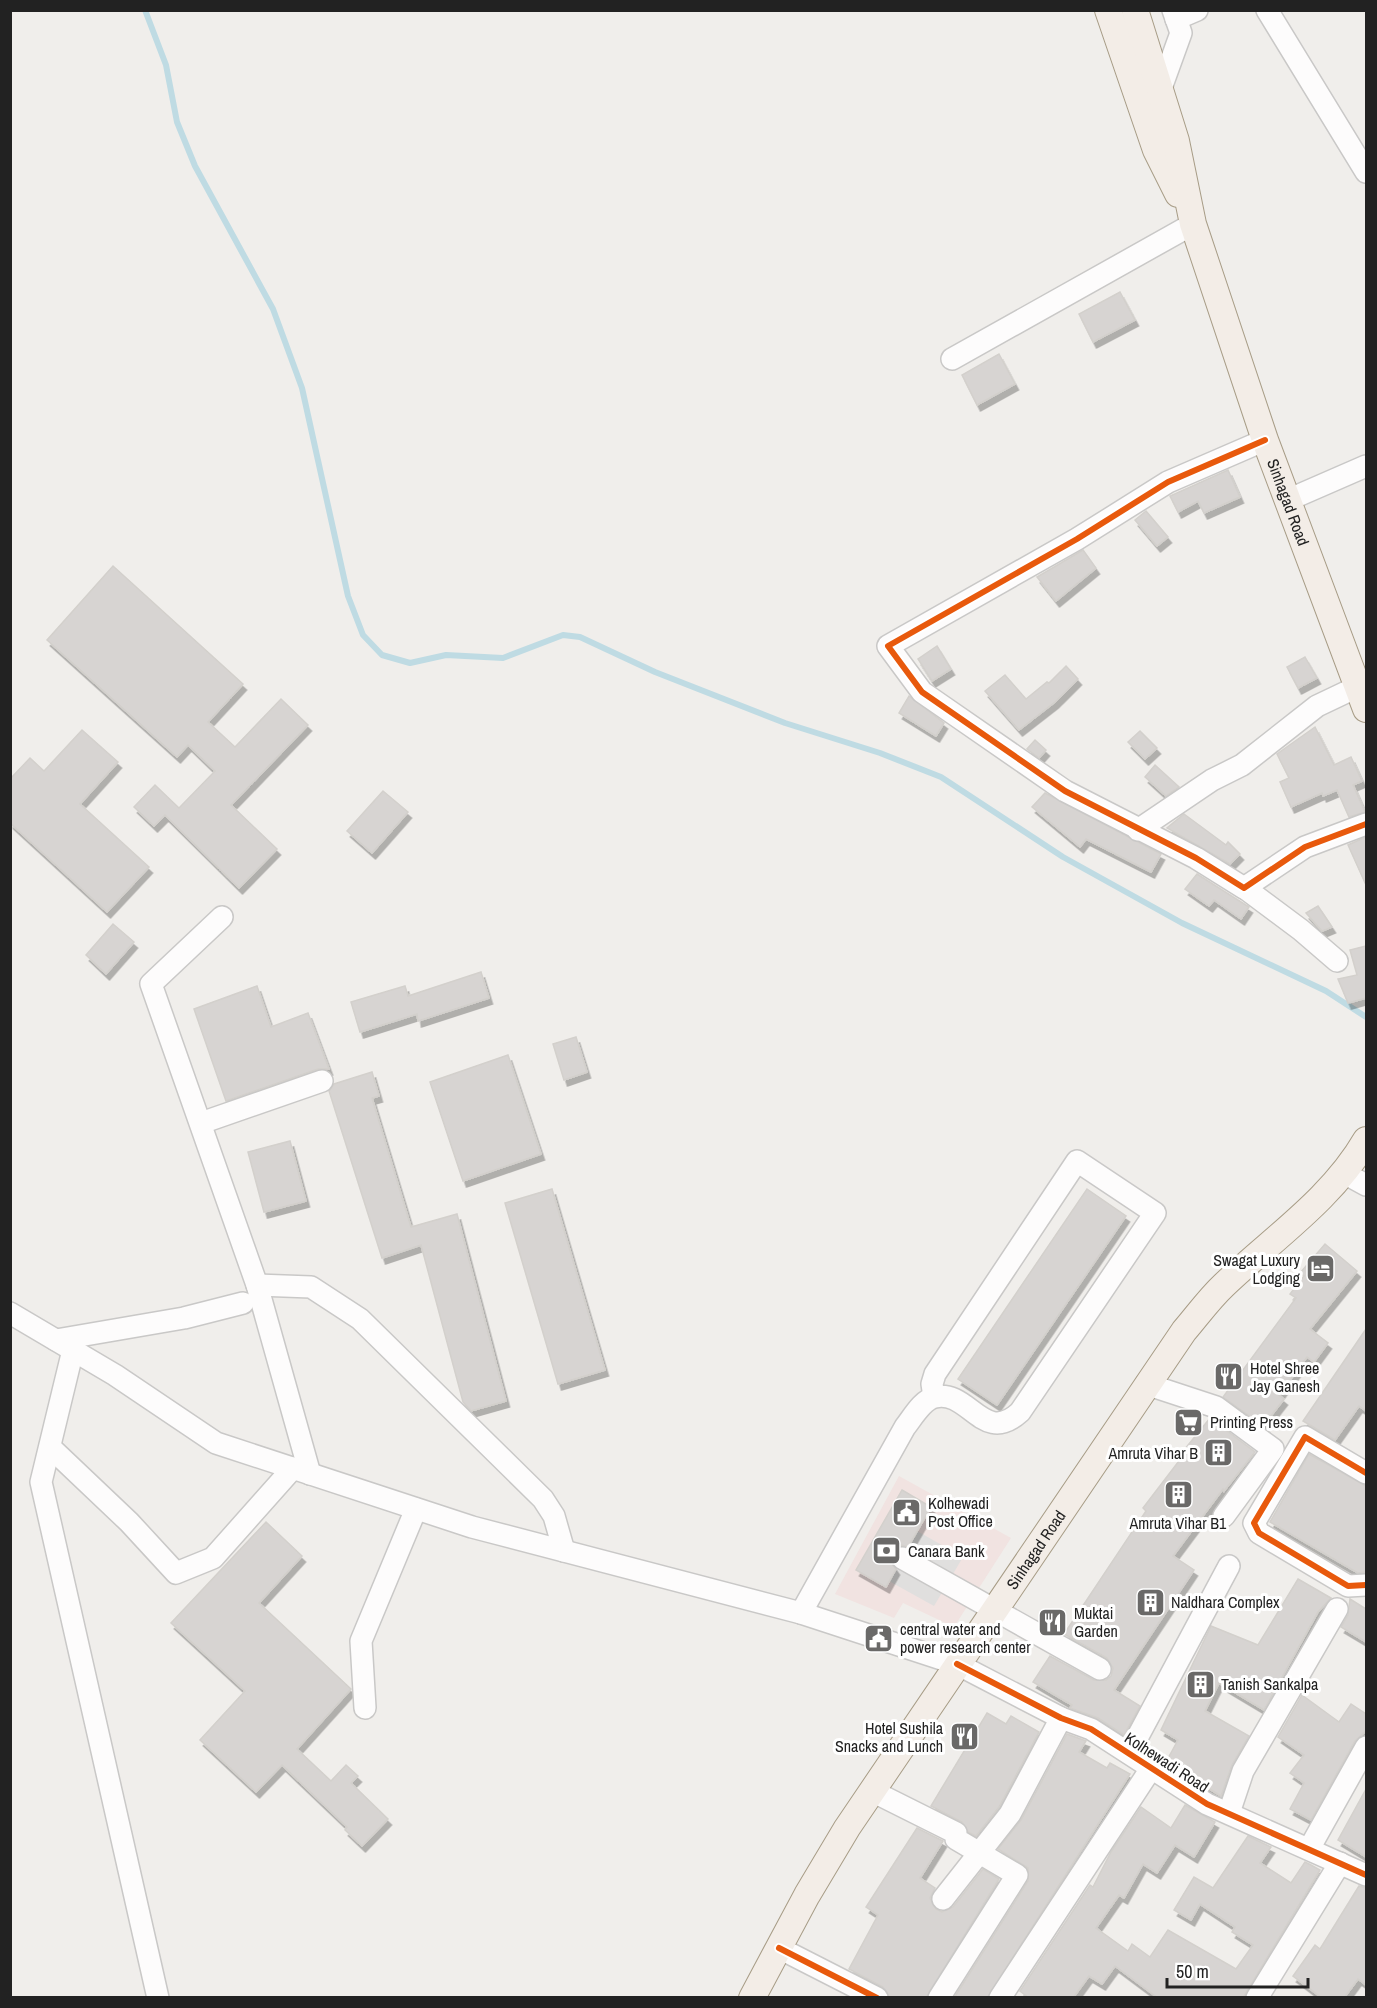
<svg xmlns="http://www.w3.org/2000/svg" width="1377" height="2008" viewBox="0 0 1377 2008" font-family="'Archivo Narrow',sans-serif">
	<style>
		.commercial { fill: #f1e3e1 }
		.parking { fill: #e0dfde }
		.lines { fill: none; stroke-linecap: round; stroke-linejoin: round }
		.stream { stroke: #bfdbe3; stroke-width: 6 }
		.building { fill: #d7d4d2; stroke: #d3d0cc; stroke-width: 1.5; filter: url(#shadow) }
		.minor-casing { stroke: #c9c8c7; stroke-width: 24 }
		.major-casing { stroke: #a79c86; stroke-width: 28 }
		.minor { stroke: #fdfcfc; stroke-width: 21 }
		.major { stroke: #f3ede7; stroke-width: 26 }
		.cycleway-casing { stroke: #fff; stroke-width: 10 }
		.cycleway { stroke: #e8590c; stroke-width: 6 }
		.labels { text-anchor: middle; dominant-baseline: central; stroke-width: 6; stroke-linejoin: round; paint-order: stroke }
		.street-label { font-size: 16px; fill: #222; stroke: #fff }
		.poi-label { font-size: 16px; fill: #222; stroke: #fff; text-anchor: start }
	</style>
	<defs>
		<filter id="shadow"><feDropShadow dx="3.5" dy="6" stdDeviation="0" flood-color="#0004"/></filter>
	</defs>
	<rect width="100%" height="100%" fill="#f0eeeb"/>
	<!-- commercial -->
	<path class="commercial" d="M899,1476L1011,1538L954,1627L903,1603L894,1618L835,1594Z"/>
	<!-- parking -->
	<path class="parking" d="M917,1531L963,1557L934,1606L889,1581Z"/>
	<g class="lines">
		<!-- stream -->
		<path class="stream" d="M145,10L166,65L177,122L195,166L273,309L302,388L348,596L363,635L382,655L410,663L446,655L503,658L563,635L580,637L655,672L785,723L880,753L941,777L1063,857L1182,923L1326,991L1366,1017"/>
	</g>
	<!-- building -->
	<g class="building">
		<path d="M1120,292L1135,320L1093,342L1079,314Z"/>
		<path d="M999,354L1015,384L977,405L962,375Z"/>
		<path d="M1228,470L1240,497L1204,513L1198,501L1178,512L1170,496Z"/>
		<path d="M1146,511L1168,537L1157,546L1135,520Z"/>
		<path d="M1083,550L1096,568L1056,601L1037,577Z"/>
		<path d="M113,566L243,684L208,722L235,747L281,699L308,725L231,805L277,849L239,888L165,815L154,826L134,807L155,785L179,808L215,771L188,745L177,757L47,640Z"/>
		<path d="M937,646L951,669L932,681L918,659Z"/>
		<path d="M1305,657L1317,678L1298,688L1287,667Z"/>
		<path d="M1066,666L1078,679L1055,702L1019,730L985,691L1005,675L1026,699L1047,682L1049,683Z"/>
		<path d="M909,696L944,723L936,736L899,713Z"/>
		<path d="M1315,727L1334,765L1351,757L1362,781L1353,785L1365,812L1349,817L1337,790L1323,796L1322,793L1291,807L1280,782L1289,778L1277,754Z"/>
		<path d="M82,730L118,762L80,804L149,867L107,912L10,823V779L30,758L44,771Z"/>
		<path d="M1140,731L1157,748L1145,759L1128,742Z"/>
		<path d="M1035,740L1046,750L1039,758L1027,749Z"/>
		<path d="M1155,765L1179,787L1166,796L1145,777Z"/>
		<path d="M383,791L408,812L372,853L347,831Z"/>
		<path d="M1045,793L1161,854L1151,872L1086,839L1080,847L1032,807Z"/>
		<path d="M1184,814L1226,845L1228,842L1240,854L1230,864L1167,828Z"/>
		<path d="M1366,837V885L1348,845Z"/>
		<path d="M1197,874L1249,907L1241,919L1214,900L1209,906L1185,889Z"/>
		<path d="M1318,906L1332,927L1322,931L1306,913Z"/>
		<path d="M113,924L134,942L106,974L86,955Z"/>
		<path d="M1366,946V998L1348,1003L1338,979L1357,975L1350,950Z"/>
		<path d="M481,972L489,998L418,1021L417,1014L360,1032L351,1002L405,986L408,996Z"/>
		<path d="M257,986L271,1027L308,1013L329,1069H318L226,1101L194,1009Z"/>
		<path d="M576,1037L587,1072L564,1080L553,1044Z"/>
		<path d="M508,1055L541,1154L463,1181L430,1082Z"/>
		<path d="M372,1072L379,1096L372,1098L411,1227L457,1214L506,1401L471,1411L463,1402L421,1245L382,1258L329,1091L334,1084Z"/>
		<path d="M290,1141L306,1201L264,1212L248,1152Z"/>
		<path d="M552,1189L605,1370L558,1384L505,1203Z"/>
		<path d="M1087,1189L1126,1216L997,1405L958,1379Z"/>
		<path d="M1325,1244L1357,1271L1310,1329L1328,1343L1314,1362L1307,1357L1279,1395L1284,1399L1263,1426L1223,1397L1296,1298L1290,1294L1304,1276L1300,1273Z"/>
		<path d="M1366,1329V1411L1359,1406L1335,1440L1303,1421Z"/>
		<path d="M1210,1418L1255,1452L1224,1491L1223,1489L1173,1556L1194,1570L1114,1690L1140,1706L1124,1735L1098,1718L1070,1708L1072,1705L1033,1682L1050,1656L1094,1680H1106L1111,1676L1113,1668L1107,1658L1064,1634L1146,1511L1143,1508L1182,1457L1180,1455Z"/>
		<path d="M1309,1454L1366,1486V1572L1358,1573L1270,1522Z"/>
		<path d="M902,1490L931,1507L908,1547L901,1545L891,1551L889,1559L896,1569L886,1587L856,1570Z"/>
		<path d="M266,1522L302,1556L259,1603L351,1689L297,1749L331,1781L346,1765L358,1776L351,1783L388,1819L362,1846L345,1830L347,1827L282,1765L256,1792L200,1740L245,1691L171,1623Z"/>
		<path d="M1298,1579L1331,1598L1318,1612L1264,1710L1219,1683L1205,1711L1249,1736L1232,1765L1221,1796L1166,1762L1178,1740L1161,1730L1211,1626L1258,1645Z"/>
		<path d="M1350,1599L1366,1609V1642L1341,1627L1348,1615Z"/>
		<path d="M1302,1695L1339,1722L1351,1704L1366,1714V1731L1355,1741L1311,1820L1290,1809L1304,1783L1290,1773L1304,1755L1278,1737Z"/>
		<path d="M987,1713L1006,1724L1011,1716L1039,1732L999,1807L976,1836L968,1832L962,1822L931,1806Z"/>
		<path d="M1067,1734L1086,1741L1079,1752L1107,1768L1110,1763L1130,1774L987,1998H954L1028,1881V1868L998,1849L1021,1820Z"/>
		<path d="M1366,1789V1857L1338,1840Z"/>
		<path d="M1185,1805L1215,1822L1194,1857L1175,1845L1157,1873L1143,1864L1124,1898L1119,1895L1096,1928L1128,1951L1132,1944L1150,1957L1168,1930L1236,1969L1253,1945L1232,1932L1235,1927L1200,1904L1191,1920L1174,1910L1194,1877L1213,1888L1248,1836L1271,1847L1260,1863L1291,1883L1305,1862L1311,1865L1320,1870L1243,1998H1158L1115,1966L1102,1984L1089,1976L1073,1998H1029L1020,1991L1090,1885L1093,1887L1111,1852L1141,1807L1171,1828Z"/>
		<path d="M917,1828L943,1841L920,1878L935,1888L930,1898L936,1909L942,1912L953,1907L983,1869L999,1879L926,1998H890L883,1987L849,1969L878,1915L866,1907Z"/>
		<path d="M1359,1886L1366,1888V1985L1358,1979L1344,1998H1322L1293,1976L1315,1945L1320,1949Z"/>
	</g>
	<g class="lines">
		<defs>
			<g id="minor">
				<path d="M1267,10L1366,172"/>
				<path d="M1176,19L1197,10"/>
				<path d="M1160,91L1181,33L1173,10"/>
				<path d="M952,359L1193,224"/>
				<path d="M1265,440L1168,482L1077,539L888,646L922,692L1065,791L1196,858L1244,888L1305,847L1366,824"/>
				<path d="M1288,500L1366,466"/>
				<path d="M1138,830L1212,780L1242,765L1317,706L1359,686"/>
				<path d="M1242,886L1301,930L1337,961"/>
				<path d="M222,917L151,984L257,1285L310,1474"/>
				<path d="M201,1123L322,1081"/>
				<path d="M1344,1173L1366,1185"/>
				<path d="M257,1285L311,1287L360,1319L543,1499L554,1516L564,1551"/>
				<path d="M10,1313L115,1375L216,1443L472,1527L801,1613L957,1664L1061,1718L1091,1729L1207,1804L1366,1875"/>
				<path d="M56,1340L184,1318L243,1303"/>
				<path d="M73,1350L41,1482L158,1998"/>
				<path d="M1146,1384L1216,1407L1273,1449L1224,1516"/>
				<path d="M50,1447L129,1522L176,1573L213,1558L293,1468"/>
				<path d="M1366,1473L1305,1437L1254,1523L1259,1533L1348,1586L1366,1585"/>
				<path d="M902,1558L1100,1669"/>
				<path d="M801,1613L905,1427C913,1417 922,1400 935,1397C969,1389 983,1446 1020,1412L1155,1213L1077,1161L935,1374L932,1384L934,1397"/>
				<path d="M365,1708L361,1641L416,1509"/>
				<path d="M1129,1753L1229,1566"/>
				<path d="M872,1791L956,1833V1839L1017,1875L939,1998"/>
				<path d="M1229,1813L1243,1771L1337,1609"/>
				<path d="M1309,1849L1366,1747"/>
				<path d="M943,1899L1010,1814L1061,1718"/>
				<path d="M779,1948L877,1998"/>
				<path d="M1000,1998L1152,1767"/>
				<path d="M1257,1998L1340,1863"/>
			</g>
			<g id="major">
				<path d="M1108,10L1156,150L1178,194"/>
				<path id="s1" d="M1135,10L1176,141L1193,224L1265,440L1366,709"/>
				<path id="s2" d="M752,1998L807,1895L847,1828L1184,1331C1197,1316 1209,1299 1224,1285C1272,1239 1332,1199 1366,1140"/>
			</g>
		</defs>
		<!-- minor casing -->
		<use href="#minor" class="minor-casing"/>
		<!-- major casing -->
		<use href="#major" class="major-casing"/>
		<!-- minor -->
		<use href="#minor" class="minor"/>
		<!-- major -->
		<use href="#major" class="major"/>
		<defs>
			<g id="cycleway">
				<path d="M1265,440L1168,482L1077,539L888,646L922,692L1065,791L1196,858L1244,888L1305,847L1366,824"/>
				<path d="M1366,1473L1305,1437L1254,1523L1259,1533L1348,1586L1366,1585"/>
				<path d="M957,1664L1061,1718L1091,1729L1207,1804L1366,1875"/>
				<path d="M779,1948L877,1998"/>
			</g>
		</defs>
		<!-- cycleway casing -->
		<use href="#cycleway" class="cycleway-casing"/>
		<!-- cycleway -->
		<use href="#cycleway" class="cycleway"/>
	</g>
	<!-- icons -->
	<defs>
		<symbol id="hotel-square" viewBox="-11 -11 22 22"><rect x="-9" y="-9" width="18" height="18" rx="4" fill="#6a6968" stroke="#fff"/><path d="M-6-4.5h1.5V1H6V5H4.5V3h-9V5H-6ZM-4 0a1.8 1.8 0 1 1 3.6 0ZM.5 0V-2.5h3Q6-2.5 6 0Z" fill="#fff"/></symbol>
		<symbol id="restaurant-square" viewBox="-11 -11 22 22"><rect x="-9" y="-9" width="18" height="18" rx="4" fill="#6a6968" stroke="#fff"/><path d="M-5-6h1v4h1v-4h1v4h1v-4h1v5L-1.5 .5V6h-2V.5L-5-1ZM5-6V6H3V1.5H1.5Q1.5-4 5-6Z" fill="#fff"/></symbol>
		<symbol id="supermarket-square" viewBox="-11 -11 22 22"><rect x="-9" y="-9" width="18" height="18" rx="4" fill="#6a6968" stroke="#fff"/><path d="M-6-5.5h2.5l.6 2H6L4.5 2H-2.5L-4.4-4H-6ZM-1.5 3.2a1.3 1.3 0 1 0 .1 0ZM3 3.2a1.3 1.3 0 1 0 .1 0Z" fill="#fff"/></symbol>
		<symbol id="building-square" viewBox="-11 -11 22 22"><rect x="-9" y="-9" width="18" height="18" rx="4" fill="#6a6968" stroke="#fff"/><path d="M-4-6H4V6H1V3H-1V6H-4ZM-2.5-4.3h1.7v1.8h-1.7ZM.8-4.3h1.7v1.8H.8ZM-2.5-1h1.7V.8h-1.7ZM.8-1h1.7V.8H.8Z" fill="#fff"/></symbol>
		<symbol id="civic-square" viewBox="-11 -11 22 22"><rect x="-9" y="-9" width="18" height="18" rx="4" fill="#6a6968" stroke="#fff"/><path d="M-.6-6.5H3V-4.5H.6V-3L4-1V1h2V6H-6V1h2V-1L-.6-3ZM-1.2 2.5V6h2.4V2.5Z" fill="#fff"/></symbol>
		<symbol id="bank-square" viewBox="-11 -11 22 22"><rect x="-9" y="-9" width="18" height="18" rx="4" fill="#6a6968" stroke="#fff"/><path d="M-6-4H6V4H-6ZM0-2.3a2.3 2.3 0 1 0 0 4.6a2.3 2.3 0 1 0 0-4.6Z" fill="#fff"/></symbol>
	</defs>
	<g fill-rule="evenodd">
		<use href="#hotel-square" x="1304" y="1252" width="33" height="33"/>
		<use href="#restaurant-square" x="1212" y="1360" width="33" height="33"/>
		<use href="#supermarket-square" x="1172" y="1406" width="33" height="33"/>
		<use href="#building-square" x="1202" y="1436" width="33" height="33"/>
		<use href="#building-square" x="1162" y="1478" width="33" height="33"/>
		<use href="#civic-square" x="890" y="1496" width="33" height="33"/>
		<use href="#bank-square" x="870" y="1534" width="33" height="33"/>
		<use href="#building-square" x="1134" y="1586" width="33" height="33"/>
		<use href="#restaurant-square" x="1036" y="1606" width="33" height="33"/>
		<use href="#civic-square" x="862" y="1622" width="33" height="33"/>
		<use href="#building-square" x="1184" y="1668" width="33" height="33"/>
		<use href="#restaurant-square" x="948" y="1720" width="33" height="33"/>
	</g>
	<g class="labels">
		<!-- street labels -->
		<g class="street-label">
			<text stroke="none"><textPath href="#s1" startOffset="516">Sinhagad Road</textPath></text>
			<text stroke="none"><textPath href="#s2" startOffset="531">Sinhagad Road</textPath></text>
			<text transform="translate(1167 1762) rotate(33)">Kolhewadi Road</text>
		</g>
		<!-- poi labels -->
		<g class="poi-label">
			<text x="1300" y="1260" text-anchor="end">Swagat Luxury<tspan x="1300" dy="18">Lodging</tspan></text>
			<text x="1250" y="1368">Hotel Shree<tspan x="1250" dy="18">Jay Ganesh</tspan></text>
			<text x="1210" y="1422">Printing Press</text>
			<text x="1198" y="1453" text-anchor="end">Amruta Vihar B</text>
			<text x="928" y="1503">Kolhewadi<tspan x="928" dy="18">Post Office</tspan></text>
			<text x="1178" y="1523" text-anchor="middle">Amruta Vihar B1</text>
			<text x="908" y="1551">Canara Bank</text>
			<text x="1171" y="1602">Naldhara Complex</text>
			<text x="1074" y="1613">Muktai<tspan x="1074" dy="18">Garden</tspan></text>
			<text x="900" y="1629">central water and<tspan x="900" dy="18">power research center</tspan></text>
			<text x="1221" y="1684">Tanish Sankalpa</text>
			<text x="943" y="1728" text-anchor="end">Hotel Sushila<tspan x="943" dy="18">Snacks and Lunch</tspan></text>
		</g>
	</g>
	<!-- border -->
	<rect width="1377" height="2008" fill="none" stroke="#222222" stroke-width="24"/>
	<!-- scale -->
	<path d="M1167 1978v9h141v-9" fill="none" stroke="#222222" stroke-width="3"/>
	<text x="1176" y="1978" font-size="18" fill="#222222" stroke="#ffffff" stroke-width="4.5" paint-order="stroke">50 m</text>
</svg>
